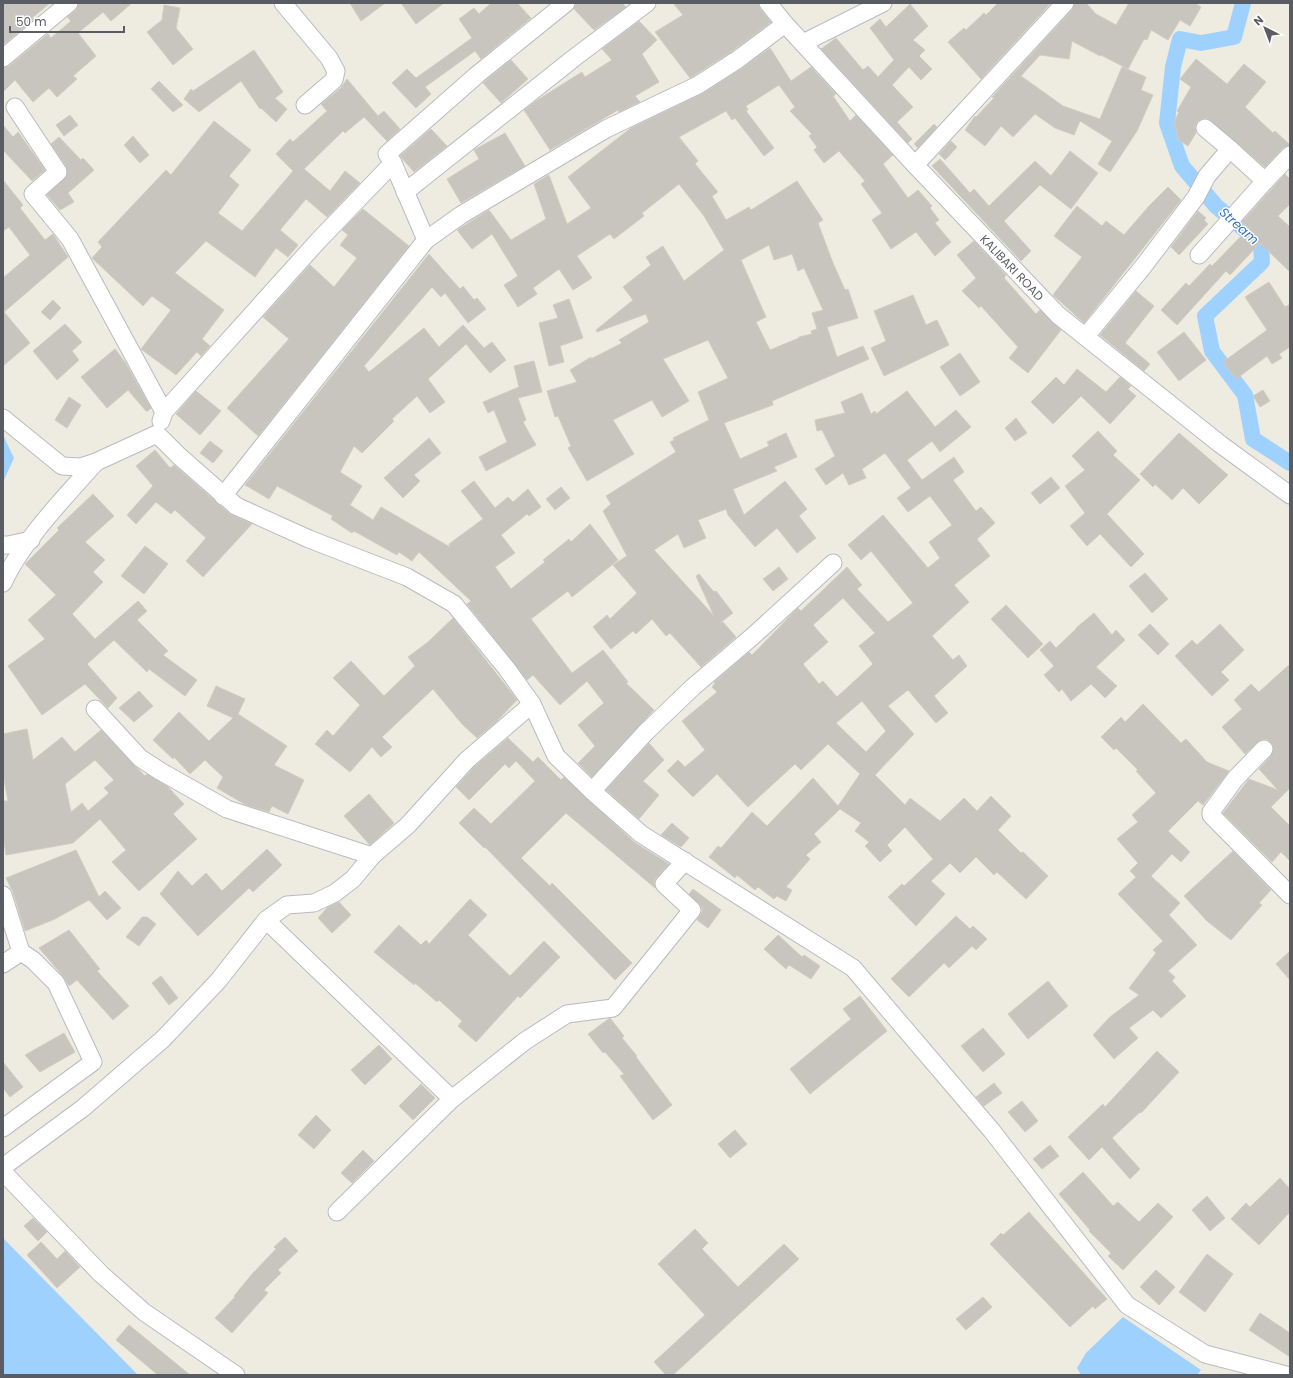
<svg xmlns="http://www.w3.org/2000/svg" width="1293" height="1378" viewBox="0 0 1293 1378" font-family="Poppins,sans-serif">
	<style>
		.water { fill: #9fd1ff }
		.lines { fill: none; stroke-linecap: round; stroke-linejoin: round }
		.canal { stroke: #9fd1ff; stroke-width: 16 }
		.building { fill: #c8c5be; stroke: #d2cdbf; fill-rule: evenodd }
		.minor-casing { stroke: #b9bbc1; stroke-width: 19 }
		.minor { stroke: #fff; stroke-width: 17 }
		.labels { text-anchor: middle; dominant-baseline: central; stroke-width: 3; stroke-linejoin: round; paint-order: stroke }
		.street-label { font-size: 12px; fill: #595d63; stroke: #fff }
		.water-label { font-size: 13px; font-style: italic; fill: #3974c0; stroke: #fff }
	</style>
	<rect width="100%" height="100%" fill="#eeebe1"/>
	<!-- water -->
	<g class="water">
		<path d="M3,435L14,458L3,482Z"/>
		<path d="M3,1238L138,1375H3Z"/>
		<path d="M1123,1317L1201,1370L1197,1375H1081L1077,1368L1086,1353Z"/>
	</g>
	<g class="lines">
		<!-- canal -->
		<path class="canal" d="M1243,3L1234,37L1201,43L1180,39L1173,67L1167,123L1182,166L1216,206L1261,243L1262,262L1205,316L1212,351L1245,395L1253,439L1290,463"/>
	</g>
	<!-- building -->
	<g class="building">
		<path d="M3,3H50L32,18L34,19L3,45Z"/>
		<path d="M79,3H132L111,21L103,12L78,33L96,56L73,76L77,79L57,97L49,88L33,102L15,80L3,92V68L9,66L48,34L51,38L71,21L67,17L76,10Z"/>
		<path d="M350,3H385L361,21Z"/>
		<path d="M401,3H444L416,24Z"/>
		<path d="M491,3H517L531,18L481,59L475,51L425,87L431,94L416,108L392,83L407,69L416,78L472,38L459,19L474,8L479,14Z"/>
		<path d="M576,3H622L626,7L594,30L574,9Z"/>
		<path d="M673,3H758L760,9L771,22L731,52L690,78L655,32L683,15Z"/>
		<path d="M998,3H1051L981,79L948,42L964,28L966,30L984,13L986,15Z"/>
		<path d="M1075,3H1086L1096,14L1116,25L1129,3H1195L1201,7L1190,26L1180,20L1168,40L1151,30L1147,40L1144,39L1128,69L1101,55L1100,56L1072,41L1069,59L1040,55L1021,76L1063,106L1100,119L1122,67L1146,77L1141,90L1153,95L1137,131L1110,172L1098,164L1112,141L1080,121L1074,135L1055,128L1035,114L1013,137L1001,126L985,146L965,130L975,116L976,117L994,98L992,97L1072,10Z"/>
		<path d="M910,4L928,26L913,40L925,50L919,56L932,69L921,80L909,67L892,85L913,107L897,122L912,139L908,143L821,49L836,38L863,70L868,66L878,77L894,60L870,28L880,19L886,27Z"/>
		<path d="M164,5L180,8L176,28L193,49L173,65L147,32L162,20Z"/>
		<path d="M639,21L657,40L642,54L659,82L635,96L640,102L619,112L618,110L550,150L524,110L539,99L582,72L585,77L612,60L602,49Z"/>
		<path d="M770,48L791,81L811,67L836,94L833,96L850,121L856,115L893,155L883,164L908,198L918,190L932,206L930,208L939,220L935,223L951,242L935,256L916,232L891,249L872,220L882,213L861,184L865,181L839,151L824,163L814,150L817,147L809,136L812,134L790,111L795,107L779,85L746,106L748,110L746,111L774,148L764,156L735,118L732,120L726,111L679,137L698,161L695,164L718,192L712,196L726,220L749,207L751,210L797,181L823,220L818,223L833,263L845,290L848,289L858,318L827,327L837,357L863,346L869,359L772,401L773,405L724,423L740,459L769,446L767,442L786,433L797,457L774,467L777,471L733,489L744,515L785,481L807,509L799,516L816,538L797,553L777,528L755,547L728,515L726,509L698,520L706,538L684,548L678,534L654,550L714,616L696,576L699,574L714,592L716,591L733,613L720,623L723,622L736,637L701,667L670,633L666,636L652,619L636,634L633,631L611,649L593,627L607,615L610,619L637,593L613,565L627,556L603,511L611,504L606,496L676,452L670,442L674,440L673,438L709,420L698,392L728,378L708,340L663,359L689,401L662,417L652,400L613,420L634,454L587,481L568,448L571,446L558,416L555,417L547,391L577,382L570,370L591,357V359L622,343L619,340L649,322L646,314L597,332L596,330L633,300L623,287L651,265L646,257L663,246L684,281L724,250L704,216L679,184L642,213L644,216L614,239L610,234L577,256L592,278L573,290L559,269L533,288L537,294L518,307L504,285L518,276L492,234L472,249L457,230L489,210L511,240L546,219L534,184L549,175L567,224L591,208L568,177L631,128L703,93L742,68ZM769,245L774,260L792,254L798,271L804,268L823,310L812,313L817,329L811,331L812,334L799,337V338L770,350L756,322L766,317L741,260Z"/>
		<path d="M254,50L283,92L275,98L287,109L276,122L261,108L260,109L241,81L199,112L184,99L191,89L193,91Z"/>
		<path d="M1196,59L1227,84L1244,64L1266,82L1245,107L1273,133L1275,131L1290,145L1283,148L1265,167L1207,118L1201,119L1197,122L1195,127L1196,133L1188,146L1179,140L1174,122L1179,112L1177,111L1191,87L1180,79Z"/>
		<path d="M511,60L528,79L501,103L483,83Z"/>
		<path d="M347,79L378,116L384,111L400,129L387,141L364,117L345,133L343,131L304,169L330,191L345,171L360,183L327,217L306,199L280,230L298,245L288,257L276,248L255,277L206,241L175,273L224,310L202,339L210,346L201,356L197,352L176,375L141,349L171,310L152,296L143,306L92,258L102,247L98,242L166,170L171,175L214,121L251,150L229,176L239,185L218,213L242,231L293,171L276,154L290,139L293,142L327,111L321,104L341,88Z"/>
		<path d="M159,81L183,105L173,112L151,89Z"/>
		<path d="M70,115L78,125L64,136L56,125Z"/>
		<path d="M934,124L937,127L918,148L914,144Z"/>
		<path d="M3,125L13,137L18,132L45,170L32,181L3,150Z"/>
		<path d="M431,129L447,146L414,172L400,156Z"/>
		<path d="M505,133L525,166L461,203L447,179L479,159L474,150Z"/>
		<path d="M133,136L149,155L140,163L124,145Z"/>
		<path d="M59,137L81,160L83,158L94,170L68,193L74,202L60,210L47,195L67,175L66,166L51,144Z"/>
		<path d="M951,141L957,147L945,160L939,154Z"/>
		<path d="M1070,151L1098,173L1071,209L1040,185L1004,221L1031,251L1021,261L932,166L940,159L970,193L974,189L989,206L1035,161L1051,176Z"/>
		<path d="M1285,174L1290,179V204L1278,216L1290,227V272L1260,243L1230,275L1226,271L1177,325L1161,310L1186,283L1189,286L1210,264L1212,266L1249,228L1242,222Z"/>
		<path d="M3,180L23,205L20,208L45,240L53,234L68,257L4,312L30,343L3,366V278L30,255L9,227L3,231Z"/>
		<path d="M1168,187L1181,200L1084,323L1053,295L1082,257L1054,236L1077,206L1102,226L1106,221L1124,235L1149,206Z"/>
		<path d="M363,209L409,246L258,436L227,408L289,339L263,317L310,265L334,287L357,258L340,245L348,235L342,230Z"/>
		<path d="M1198,211L1206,218L1204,220L1208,224L1179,255L1171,247Z"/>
		<path d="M974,241L1006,275L1004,278L1036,314L1040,310L1061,330L1028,373L1009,358L1018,347L981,306L979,308L962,291L976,278L957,255Z"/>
		<path d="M429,254L460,289L463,286L474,300L477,298L486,309L468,323L445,293L441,297L432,287L364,366L369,372L424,328L439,347L463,325L484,348L492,342L506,360L490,373L466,344L428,379L445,402L430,413L417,396L392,419L394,421L362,453L354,446L340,472L362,486L350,505L373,520L381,507L450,547L449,544L483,519L461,491L474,481L495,508L508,497L513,502L528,489L541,507L529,516L527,514L501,535L515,553L495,567L511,589L545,562L543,560L569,539L571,542L590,524L618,560L572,597L568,591L531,619L572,673L603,650L628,682L626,683L654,710L592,777L578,763L595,746L578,725L604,703L587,681L560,705L533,675L527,680L467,604L471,601L419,552L412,561L399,552L397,555L354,531L352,533L331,519L333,516L277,486L269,499L245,485Z"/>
		<path d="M1269,282L1285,307L1290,304V347L1279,354L1282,358L1272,364L1267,356L1236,379L1223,362L1267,330L1245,297Z"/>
		<path d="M1136,291L1154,306L1125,343L1150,364L1144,371L1100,335Z"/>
		<path d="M913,295L926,325L937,320L949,345L884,376L871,348L886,341L874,311Z"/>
		<path d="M569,299L583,338L560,346L564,362L549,366L539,323L558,318L553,305Z"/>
		<path d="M53,300L61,308L50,320L41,312Z"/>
		<path d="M65,324L82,342L72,351L79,360L57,380L33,351Z"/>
		<path d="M1184,332L1206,360L1179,381L1157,352Z"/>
		<path d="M115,349L125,362L151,408L148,411H146L128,390L107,408L81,377Z"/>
		<path d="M960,353L980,382L960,396L940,367Z"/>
		<path d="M534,361L542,392L518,398L526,420L523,422L536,445L486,471L479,457L507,442L494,410L488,413L483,402L519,387L514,366Z"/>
		<path d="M1077,369L1106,392L1120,377L1131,386L1128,389L1136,396L1110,424L1081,396L1053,424L1031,402L1056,377L1064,385Z"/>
		<path d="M1263,390L1270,401L1260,407L1253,396Z"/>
		<path d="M196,391L221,411L200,435L176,414Z"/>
		<path d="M907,391L935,427L956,410L971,427L940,452L932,441L907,460L922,480L954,457L964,472L953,480L976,511L981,507L995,523L977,539L990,556L954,585L969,602L932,636L953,660L959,655L967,666L934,696L948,713L936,723L908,690L888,706L914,734L875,775L905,805L910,798L940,821L964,798L977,811L991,796L1011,816L998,830L1021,853L1023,852L1048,876L1026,899L997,872L994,875L976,857L960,873L950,863L931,881L945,894L916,926L888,897L902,884L904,886L933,859L905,827L887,845L892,851L880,862L865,846L869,842L855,831L861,823L840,809L814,834L821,842L806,855L810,859L786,887L792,890L786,901L777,896L774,899L758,887L755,890L737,875L735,878L709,857L718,846L721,848L752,812L767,826L813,778L838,806L860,774L828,744L801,770L795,764L748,807L717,774L693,797L667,771L678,760L685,767L705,750L682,721L717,692L712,687L715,683L714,682L749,652L752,655L798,608L801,611L847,567L862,585L857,589L888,622L913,603L871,551L861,560L848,545L883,515L928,568L940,558L929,542L952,525L930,496L908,512L897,498L911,488L885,453L862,469L866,478L849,485L843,473L826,485L815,469L835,456L822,430L817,431L815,420L845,413L841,402L862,393L871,414L875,411L876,414ZM843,598L875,633L859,646L873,664L837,697L823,681L819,684L803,664L828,642L813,625ZM862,701L886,731L866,752L836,723Z"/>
		<path d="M69,397L81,405L67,428L55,420Z"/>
		<path d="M1016,418L1027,433L1015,441L1005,428Z"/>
		<path d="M1098,431L1117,451L1113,455L1140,480L1107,514L1144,554L1131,567L1100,534L1087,546L1070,526L1085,513L1065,486L1085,470L1072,456Z"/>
		<path d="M1179,433L1228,475L1199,504L1183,488L1172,500L1155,484L1153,487L1140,474Z"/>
		<path d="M429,438L441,453L414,475L420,481L403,498L384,478Z"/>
		<path d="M210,441L223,451L213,463L200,453Z"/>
		<path d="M155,450L170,468L174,465L230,514L252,524L203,577L186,561L206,538L175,510L171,514L156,502L136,524L127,515L153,486L136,466Z"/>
		<path d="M1051,477L1060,488L1040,504L1031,493Z"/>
		<path d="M561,487L570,498L555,510L546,499Z"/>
		<path d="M93,494L114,516L85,542L105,560L93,572L103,582L72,614L95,639L138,601L147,611L137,620L168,651L163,655L197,680L185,696L149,669L147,672L114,640L87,664L117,698L108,708L85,684L42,715L8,666L45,639L28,620L56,595L25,564L59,530L57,528Z"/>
		<path d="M145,546L168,564L144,594L121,576Z"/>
		<path d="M779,567L788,579L773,591L763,579Z"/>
		<path d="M1145,573L1168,599L1152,613L1129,586Z"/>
		<path d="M1006,605L1043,644L1028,658L991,619Z"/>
		<path d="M1094,613L1112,635L1116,630L1125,640L1096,667L1117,686L1105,698L1091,684L1071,701L1062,689L1059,692L1044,675L1054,666L1040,650L1050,641L1056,648L1076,629V628Z"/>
		<path d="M453,618L517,700L495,723L477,738L462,724L433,689L382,737L392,747L381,757L372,747L350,772L315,744L327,730L333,736L360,705L333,678L351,661L384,696L415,666L408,657L428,642Z"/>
		<path d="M1150,624L1169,644L1158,655L1138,635Z"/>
		<path d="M1220,624L1244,650L1221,672L1229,680L1212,696L1175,656L1192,640L1197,645Z"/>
		<path d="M1290,664V788L1271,807L1290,826V861L1281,852L1272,862L1223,813L1249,779L1278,790L1259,769L1271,756L1273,746L1267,739L1261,740L1245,754L1222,727L1242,709L1234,700L1251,684L1259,692Z"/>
		<path d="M216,686L245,699L238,714L287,746L274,765L304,780L288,814L272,806L269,812L246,805L217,788L223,777L205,760L190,774L174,757L173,759L153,740L179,712L209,741L233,718L207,706Z"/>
		<path d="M139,691L153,706L134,722L119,708Z"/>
		<path d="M1143,704L1181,743L1186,739L1207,762L1229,771L1203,805L1198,801L1168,831L1190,852L1181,862L1172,854L1151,876L1180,903L1169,915L1197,945L1168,971L1175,977L1172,981L1186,996L1161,1018L1153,1010L1129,1028L1138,1038L1114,1059L1093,1035L1110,1017L1139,995L1129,988L1156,953L1153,950L1163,941L1118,894L1136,877L1130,871L1138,863L1117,839L1138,822L1132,815L1156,793L1136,771L1138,770L1116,748L1114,750L1101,737L1121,717L1125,722Z"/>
		<path d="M27,729L33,760L62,737L75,752L101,730L145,776L147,774L167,786L184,804L173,814L197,839L139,891L112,862L126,850L100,819L73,843L6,855L3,834V801H8L3,774V734ZM95,760L114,780L104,788L109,793L88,811L82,803L71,812L65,784Z"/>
		<path d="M508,738L533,762L538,757L561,780L564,777L634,842L669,864L656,878L654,882L655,888L566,813L521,858L550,886L552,883L632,963L615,980L485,847L484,848L459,823L474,808L491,824L535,781L516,761L509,768L505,764L469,800L456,787L474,767Z"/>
		<path d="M649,743L664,760L643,781L659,795L639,819L606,790Z"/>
		<path d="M369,794L394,823L370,845L344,816Z"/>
		<path d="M672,823L689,838L681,847L661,835Z"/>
		<path d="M267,849L282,865L253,892L249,888L198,936L160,894L178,871L192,886L206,873L222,891Z"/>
		<path d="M76,850L99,897L105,891L121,908L107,920L89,900L55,919L25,931L13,892L6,878Z"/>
		<path d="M1233,851L1271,890L1259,903L1262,905L1231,940L1207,921L1184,896Z"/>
		<path d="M693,889L721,910L708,928L697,920L702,912V907L689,894Z"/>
		<path d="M470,899L487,915L468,935L510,976L544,941L560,957L520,998L518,996L476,1042L458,1026L462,1021L439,1000L437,1002L415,983L414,985L374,952L399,925L421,945L426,940L429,944Z"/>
		<path d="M339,902L351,915L332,933L318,918L328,907Z"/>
		<path d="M956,916L970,929L973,926L987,939L976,950L972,946L949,968L944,963L909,997L891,979Z"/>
		<path d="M142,917H147L156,924L139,946L126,937Z"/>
		<path d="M69,930L100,969L97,971L129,1006L113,1020L77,980L69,986L63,976L39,948Z"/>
		<path d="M778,935L802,957L804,955L820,966L811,979L789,965L786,969L764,949Z"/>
		<path d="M1290,951V980L1276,964Z"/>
		<path d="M161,976L178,998L169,1005L152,983Z"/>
		<path d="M1048,981L1068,1006L1028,1039L1008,1014Z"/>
		<path d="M860,996L887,1031L810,1094L790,1069L851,1019L843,1009Z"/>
		<path d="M610,1018L624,1036L622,1038L637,1056L636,1057L672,1105L653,1120L620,1076L624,1074L605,1052L603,1053L588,1034Z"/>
		<path d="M983,1028L1005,1054L983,1072L961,1046Z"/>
		<path d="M64,1033L75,1052L40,1072L25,1055Z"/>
		<path d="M379,1045L392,1059L365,1085L351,1070Z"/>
		<path d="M1157,1051L1179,1072L1141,1113L1140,1112L1112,1138L1140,1169L1130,1179L1102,1147L1089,1160L1068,1137L1103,1104L1105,1107Z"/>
		<path d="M3,1062L23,1087L10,1097L3,1088Z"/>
		<path d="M994,1083L1002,1093L984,1106L976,1097Z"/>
		<path d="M421,1084L435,1098L413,1120L399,1106Z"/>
		<path d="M1022,1101L1038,1121L1025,1132L1008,1112Z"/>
		<path d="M316,1115L331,1130L314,1149L298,1135Z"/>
		<path d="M735,1130L747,1144L730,1158L718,1144Z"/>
		<path d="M1050,1145L1059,1156L1042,1169L1033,1159Z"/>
		<path d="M363,1150L374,1161L352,1183L341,1173Z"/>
		<path d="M1083,1172L1113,1206L1118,1202L1139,1222L1158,1203L1173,1217L1123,1270L1108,1256L1111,1253L1089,1231L1090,1230L1059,1194Z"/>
		<path d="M1280,1178L1290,1189V1212L1259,1245L1231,1219L1246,1203L1250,1207Z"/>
		<path d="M1207,1196L1225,1218L1210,1231L1192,1210Z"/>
		<path d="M1029,1212L1107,1299L1095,1309L1093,1306L1070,1327L990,1244L1001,1233L1003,1235Z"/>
		<path d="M33,1218L47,1232L38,1241L24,1226Z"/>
		<path d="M695,1229L708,1243L702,1249L738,1287L784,1244L799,1259L673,1375H666L654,1362L705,1315L658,1264Z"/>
		<path d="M285,1237L298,1251L278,1270L281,1273L264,1290L268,1293L232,1333L215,1318L235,1297L234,1296L253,1273L276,1249L274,1247Z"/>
		<path d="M41,1242L57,1259L65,1251L80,1267L57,1288L27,1255Z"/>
		<path d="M1207,1254L1233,1274L1205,1312L1179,1292Z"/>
		<path d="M1156,1270L1175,1287L1159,1305L1140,1287Z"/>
		<path d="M983,1297L992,1307L966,1330L956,1319Z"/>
		<path d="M1260,1313L1290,1333V1357L1249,1330Z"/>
		<path d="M129,1325L190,1375H158L116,1340Z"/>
	</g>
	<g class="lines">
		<defs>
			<g id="minor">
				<path d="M283,3L329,58L336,71L334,80L305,105"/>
				<path id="s1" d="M768,3L785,24L915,165L1058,315L1220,444L1290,495"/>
				<path d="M803,43L883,3"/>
				<path d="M3,58L69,3"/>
				<path d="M15,107L58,172L33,194L70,239L164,412"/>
				<path d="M915,165L1065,3"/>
				<path d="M1265,181L1290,155"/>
				<path d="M405,192L574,58L647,3"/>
				<path d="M426,240L393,163L387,154L478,74L566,3"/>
				<path d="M1199,255L1265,181L1230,149"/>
				<path d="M1086,336L1142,268L1196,197L1207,176L1230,149L1205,128"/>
				<path d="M3,418L62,466L80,467L96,462L157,434L179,456L236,506L309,539L407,577L454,604L507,669L532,704L556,756L592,791L641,834L853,968L992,1131L1127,1305L1205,1354L1286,1375"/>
				<path d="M161,421L164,412L318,241L393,163"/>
				<path d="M223,496L426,240L461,215L606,129L698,85L737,60L785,24"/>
				<path d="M3,545H8L31,540"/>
				<path d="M3,583C22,541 65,497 96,462"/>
				<path d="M95,709L140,758L160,771L227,809L372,856L408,825L467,760L532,704"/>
				<path d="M1264,749L1235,779L1211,812V815L1290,895"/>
				<path d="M592,791L645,733L693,687L753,636L833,563"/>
				<path d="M3,895L21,952L33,960L56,983L93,1062L3,1128"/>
				<path d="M266,920L452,1099"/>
				<path d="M3,964L21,952"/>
				<path d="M3,1167L83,1108L163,1039L218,981L266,920L287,905L314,903L335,893L353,879L372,856"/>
				<path d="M3,1172L101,1274L144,1312L236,1375"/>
				<path d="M337,1212L452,1099L525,1041L567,1014L613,1008L692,910L664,884L685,861"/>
			</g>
		</defs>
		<!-- minor casing -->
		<use href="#minor" class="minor-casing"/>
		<!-- minor -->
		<use href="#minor" class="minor"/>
	</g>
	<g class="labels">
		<!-- street labels -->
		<g class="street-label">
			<text stroke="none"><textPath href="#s1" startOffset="360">KALIBARI ROAD</textPath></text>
		</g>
		<!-- water labels -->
		<g class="water-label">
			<text transform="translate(1239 226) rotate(42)">Stream</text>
		</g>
	</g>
	<!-- border -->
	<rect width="1293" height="1378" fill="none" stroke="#595d63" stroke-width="8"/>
	<!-- north arrow -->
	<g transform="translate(1265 28) rotate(318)" stroke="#ffffff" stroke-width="3" paint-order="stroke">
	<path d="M0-3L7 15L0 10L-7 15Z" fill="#595d63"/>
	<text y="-6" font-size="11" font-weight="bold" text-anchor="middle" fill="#595d63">N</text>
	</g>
	<!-- scale -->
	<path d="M10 26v6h114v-6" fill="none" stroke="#595d63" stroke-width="2"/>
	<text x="16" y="26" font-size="12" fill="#595d63" stroke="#ffffff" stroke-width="3" paint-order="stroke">50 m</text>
</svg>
